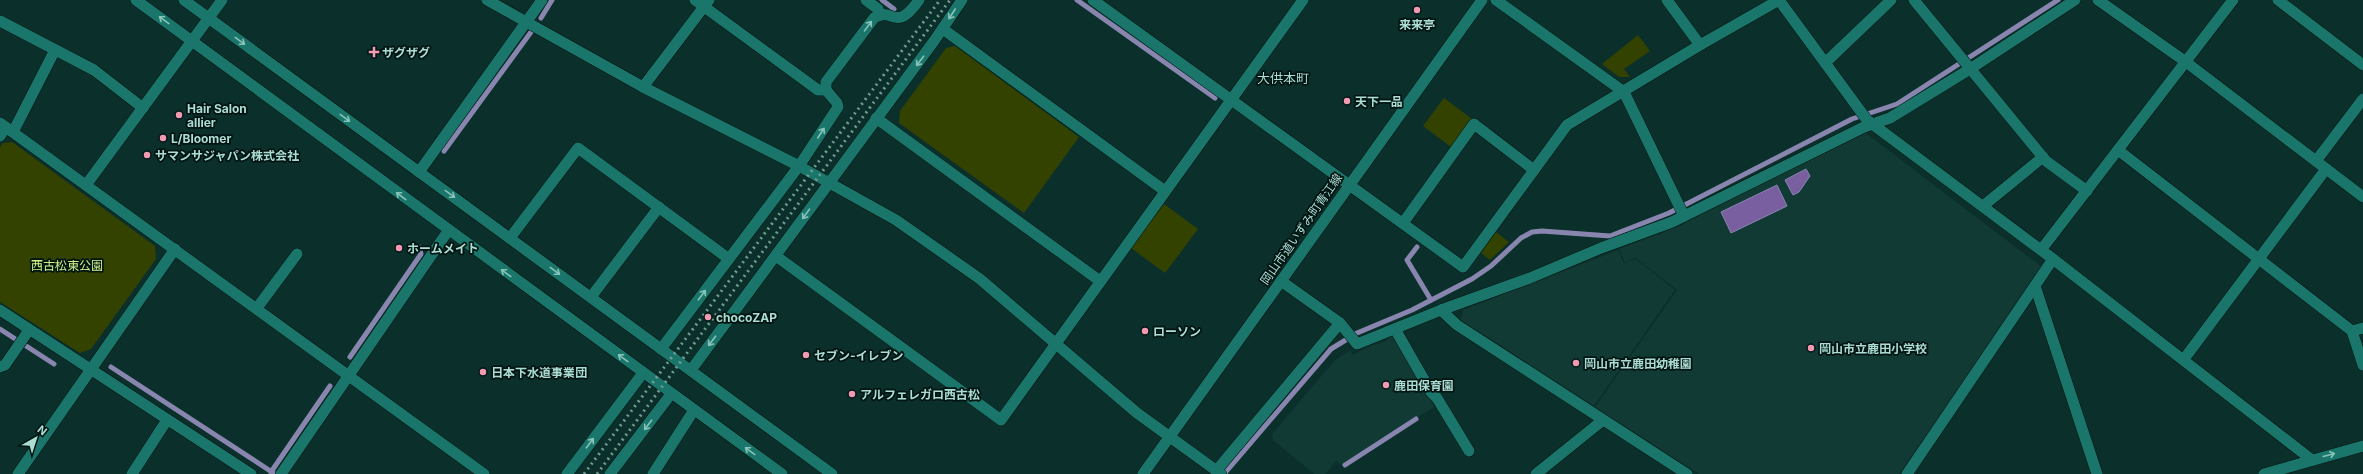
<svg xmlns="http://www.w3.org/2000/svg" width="2363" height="474" viewBox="0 0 2363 474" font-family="Inter,'Noto Sans JP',sans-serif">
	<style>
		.built { fill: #113a34 }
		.green { fill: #344200 }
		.water { fill: #795f9f; stroke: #8885af }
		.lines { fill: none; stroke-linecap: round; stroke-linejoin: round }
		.stream { stroke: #8885af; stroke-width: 5 }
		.minor-casing { stroke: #061412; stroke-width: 12 }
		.tertiary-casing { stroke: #061412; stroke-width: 12 }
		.minor { stroke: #1a766a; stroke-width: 11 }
		.tertiary { stroke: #1a766a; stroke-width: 11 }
		.rail { stroke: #709c95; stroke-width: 3; stroke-dasharray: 2 4; stroke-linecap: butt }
		.oneway { stroke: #88c3ba }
		.poi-dot { fill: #f19ab2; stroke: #001512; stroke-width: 1.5 }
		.labels { text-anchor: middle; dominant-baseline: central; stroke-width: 3.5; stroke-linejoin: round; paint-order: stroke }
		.poi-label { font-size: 12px; font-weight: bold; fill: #acddd4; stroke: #001512; text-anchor: start }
		.street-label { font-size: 12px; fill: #acddd4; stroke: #001512 }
		.park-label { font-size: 12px; fill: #d2ef8a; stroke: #001512 }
		.neighbourhood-label { font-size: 13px; fill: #acddd4; stroke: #001512 }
	</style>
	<rect width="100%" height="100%" fill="#0b2f2a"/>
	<!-- built -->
	<g class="built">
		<path d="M1866,133L2043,268L1899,474H1699L1595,407L1677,290L1636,258L1625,262L1619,249L1680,226L1699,215Z"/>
		<path d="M1618,250L1624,263L1636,259L1675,290L1594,406L1461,320L1463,310Z"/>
		<path d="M1392,335L1434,407L1342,465L1336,461L1325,474H1314L1273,440L1272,434L1336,359L1351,350L1353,355L1370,346L1386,341Z"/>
	</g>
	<!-- green -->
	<g class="green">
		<path d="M1638,35L1650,51L1624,69L1630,77H1619L1602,64Z"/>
		<path d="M955,46L1079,137L1024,213L899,123L900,111L946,48Z"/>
		<path d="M1444,98L1472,119L1451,147L1423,126Z"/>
		<path d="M12,142L155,246L156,259L91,349L80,353L0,302V147L3,143Z"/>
		<path d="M1164,204L1198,229L1165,273L1131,248Z"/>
		<path d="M1496,232L1509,242L1490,260L1481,253Z"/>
	</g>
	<!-- water -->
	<g class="water">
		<path d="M1806,169L1810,176L1799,192L1793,195L1785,180Z"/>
		<path d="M1777,185L1787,206L1731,233L1721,212Z"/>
	</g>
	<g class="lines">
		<!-- stream -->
		<g class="stream">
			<path d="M882,0L894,9"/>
			<path d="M1077,0L1215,98"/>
			<path d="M541,18L552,0"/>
			<path d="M444,151L531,32"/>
			<path d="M1417,247L1407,260L1431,300"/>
			<path d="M0,329L54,364"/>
			<path d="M350,357L421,254L419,247"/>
			<path d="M111,367L275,474"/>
			<path d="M1345,465L1416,419"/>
			<path d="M271,472L330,386"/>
			<path d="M1224,474L1331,349L1357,333L1412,310L1472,279L1491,266L1521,238L1532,232L1542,231L1610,236L1669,213L1852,119L1897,104L2058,0"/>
		</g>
		<defs>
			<g id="minor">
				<path d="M487,0L643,87L799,166L896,220L980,279L1137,413L1221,474"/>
				<path d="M695,0L818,90H826"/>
				<path d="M866,0L878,9L881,15"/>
				<path d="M1093,0L1463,267L1567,125L1700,45L1779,0"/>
				<path d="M1496,0L1624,92L1684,216"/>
				<path d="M1667,0L1700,45"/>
				<path d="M1779,0L1867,120L2053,259L2312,460"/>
				<path d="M1914,0L2046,161L2087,191"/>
				<path d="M2098,0L2186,62L2363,197"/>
				<path d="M2278,0L2363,65"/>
				<path d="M0,21L94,70L143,108"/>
				<path d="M943,29L1165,191"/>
				<path d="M1825,63L1891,0"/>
				<path d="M643,87L709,0"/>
				<path d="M876,118L1100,281"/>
				<path d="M0,123L484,474"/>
				<path d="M13,132L55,50"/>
				<path d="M0,136L6,127"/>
				<path d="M2118,150L2352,331L2363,365"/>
				<path d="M2316,161L2363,99"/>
				<path d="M419,172L542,0"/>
				<path d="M86,185L222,0"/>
				<path d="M1983,206L2043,157"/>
				<path d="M1403,223L1474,124L1534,170"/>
				<path d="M510,238L578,148L729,259"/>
				<path d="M2041,250L2233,0"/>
				<path d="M776,256L1001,420L1303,0"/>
				<path d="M1281,281L1340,323"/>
				<path d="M2035,286L2097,474"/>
				<path d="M591,297L659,207"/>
				<path d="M257,308L297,254"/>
				<path d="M0,310L251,474"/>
				<path d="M1441,310L1457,325L1687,474"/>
				<path d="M1395,329L1431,392L1437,398L1469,451"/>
				<path d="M2352,331L2363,328"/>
				<path d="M661,349L799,166L838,107L837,103L826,90V82L874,18C893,5 894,35 919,0"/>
				<path d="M2184,359L2326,169"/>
				<path d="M0,367L5,365L29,330"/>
				<path d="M691,370L934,41L962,0"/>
				<path d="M1216,471L1340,323L1357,344L1441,310L1530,278L1601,248L1672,222L1864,127L1890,118L1970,69L2075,0"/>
				<path d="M18,474L175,249"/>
				<path d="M132,474L167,420"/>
				<path d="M281,474L448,231"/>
				<path d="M567,474L643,373"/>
				<path d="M610,474L671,394"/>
				<path d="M653,474L694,410"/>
				<path d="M1536,474L1603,420"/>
				<path d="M1907,474L2053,259"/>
				<path d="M2264,474L2363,446"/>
			</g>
			<g id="tertiary">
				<path d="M136,0L782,474"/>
				<path d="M184,0L832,474"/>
				<path d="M1143,474L1482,0"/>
			</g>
		</defs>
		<!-- minor casing -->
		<use href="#minor" class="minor-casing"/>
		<!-- tertiary casing -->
		<use href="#tertiary" class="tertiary-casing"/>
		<!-- minor -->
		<use href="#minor" class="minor"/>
		<!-- tertiary -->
		<use href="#tertiary" class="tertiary"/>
		<!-- rail -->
		<g class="rail">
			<path d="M584,474L940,0"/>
			<path d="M597,474L950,0"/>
		</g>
	</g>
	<!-- one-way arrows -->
	<defs><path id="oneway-shaft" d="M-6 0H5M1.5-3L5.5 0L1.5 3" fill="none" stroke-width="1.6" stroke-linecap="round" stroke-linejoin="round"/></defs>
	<g class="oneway">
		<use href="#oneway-shaft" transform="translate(952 14) rotate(123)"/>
		<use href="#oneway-shaft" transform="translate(164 20) rotate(-144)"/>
		<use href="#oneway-shaft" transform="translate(868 26) rotate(-54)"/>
		<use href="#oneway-shaft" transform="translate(240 41) rotate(36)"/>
		<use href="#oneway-shaft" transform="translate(920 61) rotate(127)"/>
		<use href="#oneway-shaft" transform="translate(345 118) rotate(36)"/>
		<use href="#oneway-shaft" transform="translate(821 133) rotate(-57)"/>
		<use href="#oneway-shaft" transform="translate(450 194) rotate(36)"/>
		<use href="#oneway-shaft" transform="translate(401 196) rotate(-143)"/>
		<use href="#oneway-shaft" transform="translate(806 214) rotate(126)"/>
		<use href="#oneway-shaft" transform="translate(555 271) rotate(36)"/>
		<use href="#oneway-shaft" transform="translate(506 273) rotate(-144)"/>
		<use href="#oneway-shaft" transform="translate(702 295) rotate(-53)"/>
		<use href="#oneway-shaft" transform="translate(712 341) rotate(127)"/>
		<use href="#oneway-shaft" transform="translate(623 358) rotate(-144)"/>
		<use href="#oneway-shaft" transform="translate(648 425) rotate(127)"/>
		<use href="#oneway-shaft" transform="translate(590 443) rotate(-53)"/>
		<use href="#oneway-shaft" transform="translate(750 451) rotate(-144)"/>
		<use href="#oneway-shaft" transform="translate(2329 455) rotate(-15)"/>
	</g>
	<!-- markers -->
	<g class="poi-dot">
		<circle cx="1417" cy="10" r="4"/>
		<path d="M372 46h4v4h4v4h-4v4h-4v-4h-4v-4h4z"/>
		<circle cx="1347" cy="101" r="4"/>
		<circle cx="179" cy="115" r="4"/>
		<circle cx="163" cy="138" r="4"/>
		<circle cx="147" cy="155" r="4"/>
		<circle cx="399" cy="248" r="4"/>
		<circle cx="708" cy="317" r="4"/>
		<circle cx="1145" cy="331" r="4"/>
		<circle cx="1811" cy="348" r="4"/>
		<circle cx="806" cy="355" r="4"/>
		<circle cx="1576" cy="363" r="4"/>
		<circle cx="483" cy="372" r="4"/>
		<circle cx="1386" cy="385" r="4"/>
		<circle cx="852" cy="394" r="4"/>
	</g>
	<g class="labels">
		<!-- poi labels -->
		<g class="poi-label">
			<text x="1417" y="24" text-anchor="middle">来来亭</text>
			<text x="382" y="52">ザグザグ</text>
			<text x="1355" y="101">天下一品</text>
			<text x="187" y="108">Hair Salon<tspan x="187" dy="14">allier</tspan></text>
			<text x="171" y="138">L/Bloomer</text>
			<text x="155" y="155">サマンサジャパン株式会社</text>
			<text x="407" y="248">ホームメイト</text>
			<text x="716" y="317">chocoZAP</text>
			<text x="1153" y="331">ローソン</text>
			<text x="1819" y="348">岡山市立鹿田小学校</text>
			<text x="814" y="355">セブン-イレブン</text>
			<text x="1584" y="363">岡山市立鹿田幼稚園</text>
			<text x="491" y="372">日本下水道事業団</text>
			<text x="1394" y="385">鹿田保育園</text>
			<text x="860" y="394">アルフェレガロ西古松</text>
		</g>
		<!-- street labels -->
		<g class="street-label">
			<text transform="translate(1301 229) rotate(-55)">岡山市道いずみ町青江線</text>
		</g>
		<!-- park labels -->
		<g class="park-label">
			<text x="67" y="265">西古松東公園</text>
		</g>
		<!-- neighbourhood labels -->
		<g class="neighbourhood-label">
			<text x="1283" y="78">大供本町</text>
		</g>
	</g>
	<!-- north arrow -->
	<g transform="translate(36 438) rotate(39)" stroke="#001512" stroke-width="3" paint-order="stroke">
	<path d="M0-3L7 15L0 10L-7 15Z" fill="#acddd4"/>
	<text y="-6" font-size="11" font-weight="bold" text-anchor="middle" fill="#acddd4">N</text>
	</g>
</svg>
